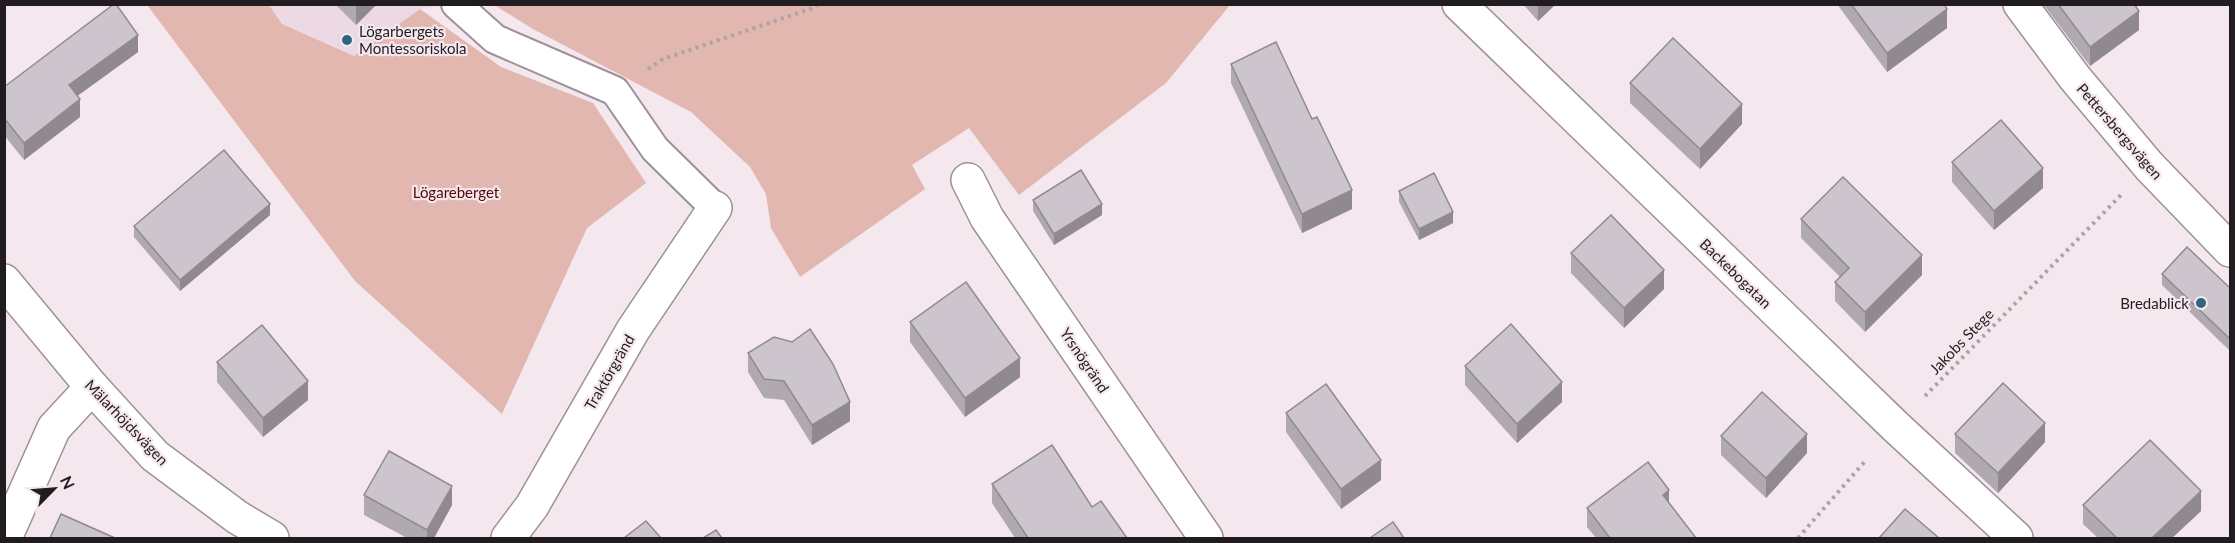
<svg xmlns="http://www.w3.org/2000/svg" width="2235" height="543" viewBox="0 0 2235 543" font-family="Lato,sans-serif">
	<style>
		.built { fill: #edd9e4 }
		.green { fill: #e1b7b0 }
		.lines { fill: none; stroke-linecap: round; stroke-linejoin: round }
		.service-casing { stroke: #9d9197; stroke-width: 32 }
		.minor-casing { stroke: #9d9197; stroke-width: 36 }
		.path { stroke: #aca2a7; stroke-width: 4; stroke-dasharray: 3 4.5; stroke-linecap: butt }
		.service { stroke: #fff; stroke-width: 28 }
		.minor { stroke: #fff; stroke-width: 33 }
		.wall { fill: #b0a9b1 }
		.shaded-wall { fill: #908a90 }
		.building { fill: #cdc5ce; stroke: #908a90; stroke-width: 1.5 }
		.poi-dot { fill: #2d667f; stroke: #f4e8ee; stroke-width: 2 }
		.labels { text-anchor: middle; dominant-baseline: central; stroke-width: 4.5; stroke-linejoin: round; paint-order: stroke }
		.poi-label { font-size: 15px; fill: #211c1f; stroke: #f4e8ee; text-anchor: start }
		.street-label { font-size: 15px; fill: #211c1f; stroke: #f4e8ee }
		.park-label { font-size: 15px; fill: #530804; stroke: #f4e8ee }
	</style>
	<rect width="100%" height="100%" fill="#f4e8ee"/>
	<!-- built -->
	<path class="built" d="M269,5H448L420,9L354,56L282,24Z"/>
	<!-- green -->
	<g class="green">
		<path d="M147,5H269L282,24L354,56L420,9L501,67L593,103L646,183L587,228L502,414L355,281Z"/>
		<path d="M494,5H1230L1166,83L1019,195L969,128L912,165L925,189L800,277L771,228L766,194L750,167L691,112L533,29Z"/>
	</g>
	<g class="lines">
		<defs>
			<path id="service" d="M456,4L495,39L615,91L655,149L715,208"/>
			<g id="minor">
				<path d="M1459,4L1895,426L2016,538"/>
				<path d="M2020,4L2075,78L2149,166L2230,250"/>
				<path d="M968,180L987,218L1206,538"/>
				<path d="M4,281L92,387L155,456L237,517L272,538"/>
				<path d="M5,538L54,428L92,387"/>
				<path d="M508,538L532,506L633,330L715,208"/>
			</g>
		</defs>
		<!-- service casing -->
		<use href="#service" class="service-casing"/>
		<!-- minor casing -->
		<use href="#minor" class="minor-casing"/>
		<!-- path -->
		<g class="path">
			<path d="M648,69L663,59L816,7L818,4"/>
			<path d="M1925,396L2121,195"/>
			<path d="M1798,538L1867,459"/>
		</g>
		<!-- service -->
		<use href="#service" class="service"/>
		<!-- minor -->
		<use href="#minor" class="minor"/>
	</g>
	<!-- wall -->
	<g class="wall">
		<path d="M335,4H377L356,25Z"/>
		<path d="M1523,4H1556L1538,21Z"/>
		<path d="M1837,4H1944L1947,28L1887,72Z"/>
		<path d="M2043,4H2134L2139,30L2090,66Z"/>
		<path d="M138,52L77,96L80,117L24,160L4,135V87Z"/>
		<path d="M1231,64L1312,119L1352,209L1302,233L1231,83Z"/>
		<path d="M1630,83L1742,124L1700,169L1630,103Z"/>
		<path d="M1952,162L2043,188L1994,230L1952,182Z"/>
		<path d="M1399,191L1453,223L1419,240L1399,202Z"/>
		<path d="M1033,200L1102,215L1054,245L1033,211Z"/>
		<path d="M270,215L180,291L134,237V226Z"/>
		<path d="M1801,219L1922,275L1865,332L1835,301V282L1840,277L1801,238Z"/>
		<path d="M1571,253L1664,289L1624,328L1571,273Z"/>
		<path d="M2162,274L2230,288V351L2162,285Z"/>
		<path d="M910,322L1020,377L965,417L910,342Z"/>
		<path d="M748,353L850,421L812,445L784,400L764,398L748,372Z"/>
		<path d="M217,362L308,400L263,437L217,382Z"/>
		<path d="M1465,366L1562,402L1517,443L1465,385Z"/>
		<path d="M1286,413L1381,480L1341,509L1286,432Z"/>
		<path d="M1955,434L2045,442L1998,493L1955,453Z"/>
		<path d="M1721,436L1807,453L1766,498L1721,455Z"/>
		<path d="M992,484L1092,507L1127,538H1015L992,503Z"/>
		<path d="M364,495L452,505L434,538H407L364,515Z"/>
		<path d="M1669,504L1696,538H1596L1587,527V508Z"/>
		<path d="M2083,505L2201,511L2172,538H2098L2083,524Z"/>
	</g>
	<!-- shaded-wall -->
	<g class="shaded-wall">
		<path d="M357,4H377L356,25V6Z"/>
		<path d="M1538,4H1556L1538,21Z"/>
		<path d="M1947,9V28L1887,72V53Z"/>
		<path d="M2139,11V30L2090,66V47Z"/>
		<path d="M138,35V52L69,102V85Z"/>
		<path d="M80,99V117L24,160V143Z"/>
		<path d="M1742,104V124L1700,169V149Z"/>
		<path d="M2043,168V188L1994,230V211Z"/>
		<path d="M1352,190V209L1302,233V214Z"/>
		<path d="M270,204V215L180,291V280Z"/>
		<path d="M1102,204V215L1054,245V234Z"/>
		<path d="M1453,212V223L1419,240V229Z"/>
		<path d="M1922,255V275L1865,332V312Z"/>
		<path d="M1664,270V289L1624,328V308Z"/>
		<path d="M1020,358V377L965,417V398Z"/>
		<path d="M308,381V400L263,437V418Z"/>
		<path d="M1562,382V402L1517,443V424Z"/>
		<path d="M850,402V421L812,445V425Z"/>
		<path d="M2045,423V442L1998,493V473Z"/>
		<path d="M1807,434V453L1766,498V478Z"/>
		<path d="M1381,460V480L1341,509V489Z"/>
		<path d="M452,486V505L434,538H427V530Z"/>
		<path d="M1669,490V510L1663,495Z"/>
		<path d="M2201,491V511L2172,538H2152Z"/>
	</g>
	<!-- building -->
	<g class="building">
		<path d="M114,4H116L138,35L69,85L80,99L24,143L4,118V87Z"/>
		<path d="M1851,4H1944L1947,9L1887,53Z"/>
		<path d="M2058,4H2134L2139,11L2090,47Z"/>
		<path d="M1673,38L1742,104L1700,149L1630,83Z"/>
		<path d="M1276,42L1312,119L1317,117L1352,190L1302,214L1231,64Z"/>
		<path d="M2001,120L2043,168L1994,211L1952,162Z"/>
		<path d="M224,150L270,204L180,280L134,226Z"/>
		<path d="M1081,170L1102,204L1054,234L1033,200Z"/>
		<path d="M1434,173L1453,212L1419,229L1399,191Z"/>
		<path d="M1843,177L1922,255L1865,312L1835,282L1849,268L1801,219Z"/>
		<path d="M1611,215L1664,270L1624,308L1571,253Z"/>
		<path d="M2187,247L2230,288V339L2162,274Z"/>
		<path d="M966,282L1020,358L965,398L910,322Z"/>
		<path d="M1511,324L1562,382L1517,424L1465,366Z"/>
		<path d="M262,325L308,381L263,418L217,362Z"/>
		<path d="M810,329L833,364L850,402L812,425L784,381L764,379L748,353L774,337L792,342Z"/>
		<path d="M2003,383L2045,423L1998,473L1955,434Z"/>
		<path d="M1326,384L1381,460L1341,489L1286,413Z"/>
		<path d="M1762,392L1807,434L1766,478L1721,436Z"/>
		<path d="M2150,440L2201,491L2152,538H2117L2083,505Z"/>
		<path d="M1052,445L1092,507L1101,501L1127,538H1028L992,484Z"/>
		<path d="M389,451L452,486L427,530L364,495Z"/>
		<path d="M1648,462L1669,490L1663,495L1696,538H1610L1587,508Z"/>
		<path d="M1905,509L1939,538H1879Z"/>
		<path d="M61,514L115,538H50Z"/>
		<path d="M646,521L661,538H624Z"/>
		<path d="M1393,522L1404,538H1370Z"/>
		<path d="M716,530L722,538H703Z"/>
	</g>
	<!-- markers -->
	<g class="poi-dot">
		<circle cx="347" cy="40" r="6"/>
		<circle cx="2201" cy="303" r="6"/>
	</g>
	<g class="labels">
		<!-- poi labels -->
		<g class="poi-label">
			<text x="359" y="31">Lögarbergets<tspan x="359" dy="17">Montessoriskola</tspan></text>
			<text x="2189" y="303" text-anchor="end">Bredablick</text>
		</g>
		<!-- street labels -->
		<g class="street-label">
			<text transform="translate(2120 131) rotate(49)">Pettersbergsvägen</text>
			<text transform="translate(1736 273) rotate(44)">Backebogatan</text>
			<text transform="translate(1961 341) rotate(-46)">Jakobs Stege</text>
			<text transform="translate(1085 360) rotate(56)">Yrsnögränd</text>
			<text transform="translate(609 372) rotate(-60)">Traktörgränd</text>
			<text transform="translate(127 422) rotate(46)">Mälarhöjdsvägen</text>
		</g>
		<!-- park labels -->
		<g class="park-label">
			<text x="456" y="192">Lögareberget</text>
		</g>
	</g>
	<!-- border -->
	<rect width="2235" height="543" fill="none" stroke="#211c1f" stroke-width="12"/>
	<!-- north arrow -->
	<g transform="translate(54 489) rotate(65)" stroke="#f4e8ee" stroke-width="4.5" paint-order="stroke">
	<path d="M0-4.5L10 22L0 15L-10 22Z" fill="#211c1f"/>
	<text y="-9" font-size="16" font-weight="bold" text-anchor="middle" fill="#211c1f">N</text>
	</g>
</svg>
